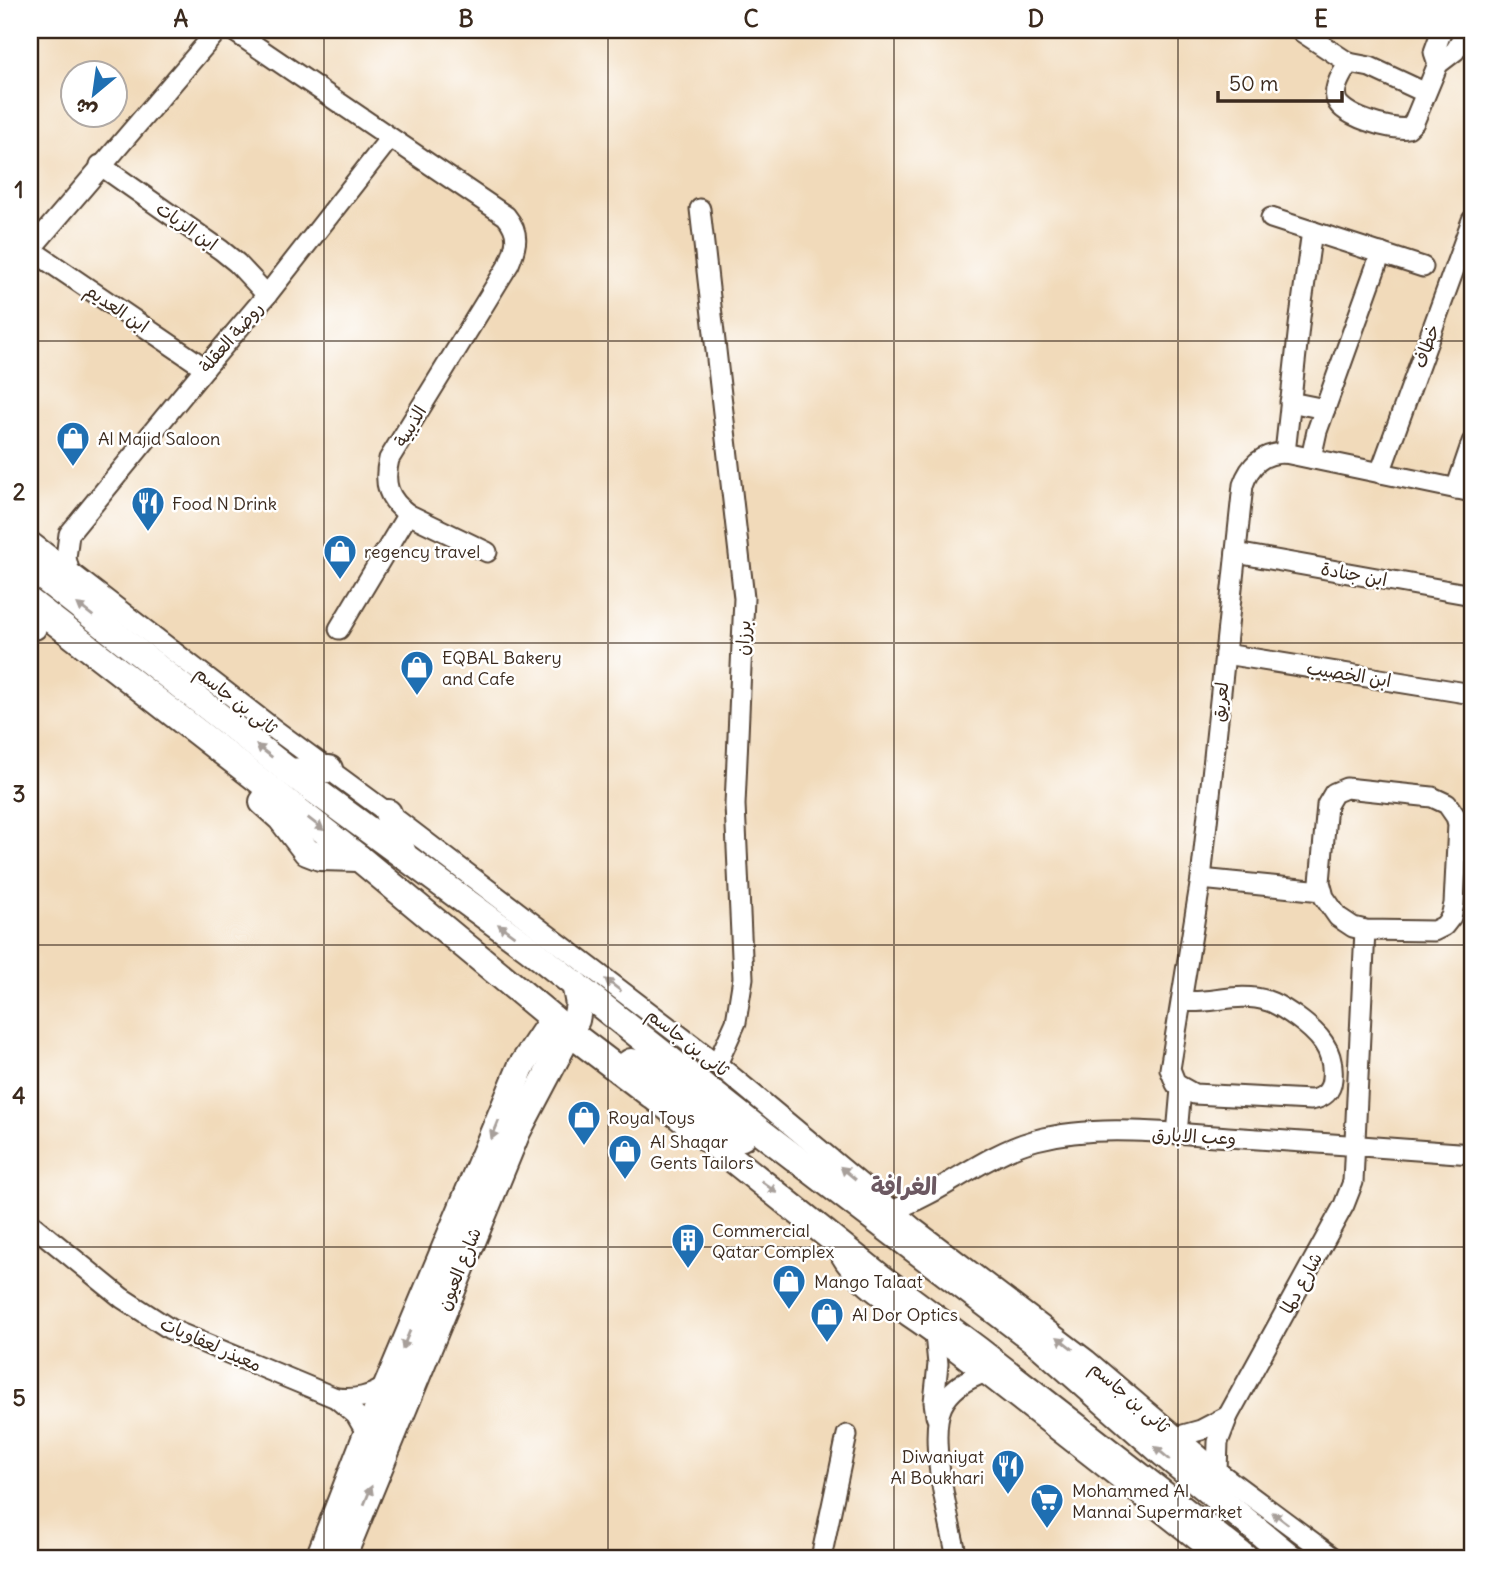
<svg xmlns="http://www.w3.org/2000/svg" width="1502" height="1588" viewBox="0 0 1502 1588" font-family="Delius,'Playpen Sans Arabic',sans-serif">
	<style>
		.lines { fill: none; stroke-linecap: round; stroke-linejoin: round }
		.street-casing { stroke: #564435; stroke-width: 23 }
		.secondary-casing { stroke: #564435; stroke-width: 30 }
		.street { stroke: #fff; stroke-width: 19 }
		.secondary { stroke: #fff; stroke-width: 26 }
		.oneway { fill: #a79f9a }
		.grid { fill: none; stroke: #3b2a1e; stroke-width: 2; stroke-opacity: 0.55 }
		.labels { text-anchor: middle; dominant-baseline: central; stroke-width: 5; stroke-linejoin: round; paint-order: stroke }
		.street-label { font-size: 18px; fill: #3b2a1e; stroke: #fff }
		.poi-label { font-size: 18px; fill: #3b2a1e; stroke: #fff; text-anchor: start }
		.district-label { font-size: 24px; font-weight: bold; fill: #6c5962; stroke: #fff }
		.neatline { fill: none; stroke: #3b2a1e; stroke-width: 2.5 }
		.grid-label { font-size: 23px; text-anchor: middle; font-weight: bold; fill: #3b2a1e }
	</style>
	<rect width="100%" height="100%" fill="#fff"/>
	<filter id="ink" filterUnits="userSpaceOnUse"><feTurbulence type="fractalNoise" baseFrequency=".0143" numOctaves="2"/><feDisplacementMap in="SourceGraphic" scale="14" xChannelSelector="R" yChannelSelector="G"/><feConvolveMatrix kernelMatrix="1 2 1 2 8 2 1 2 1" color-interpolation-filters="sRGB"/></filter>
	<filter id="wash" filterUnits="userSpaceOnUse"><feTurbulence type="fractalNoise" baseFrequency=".00686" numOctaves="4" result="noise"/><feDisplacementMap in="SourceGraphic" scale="28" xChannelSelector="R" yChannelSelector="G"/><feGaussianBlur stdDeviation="1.57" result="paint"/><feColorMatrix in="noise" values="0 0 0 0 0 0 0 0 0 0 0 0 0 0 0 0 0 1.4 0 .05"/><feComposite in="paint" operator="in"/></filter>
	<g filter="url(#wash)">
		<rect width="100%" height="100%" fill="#f1daba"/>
	</g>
	<g filter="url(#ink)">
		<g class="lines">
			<defs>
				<g id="street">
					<path d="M232,30L506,216C520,233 517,245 509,264L389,459C383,484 388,499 408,514L487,552"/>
					<path d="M1302,32L1349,63"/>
					<path d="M1438,64L1434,52L1442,30"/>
					<path d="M1426,93L1370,67L1349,63C1343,72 1333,87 1336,98C1339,116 1392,131 1408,128L1414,122L1438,64L1455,51L1468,30"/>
					<path d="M100,165L221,250L237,263L267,295"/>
					<path d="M700,209L744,598L735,805L743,978L736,1022L717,1064"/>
					<path d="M1271,218L1423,267"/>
					<path d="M30,249L205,368"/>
					<path d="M30,250L218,30"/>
					<path d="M1290,402L1325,409"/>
					<path d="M1285,453L1300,317L1312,231"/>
					<path d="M1311,458L1317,431L1381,253"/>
					<path d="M1380,473L1472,220"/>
					<path d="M1456,489L1472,442"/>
					<path d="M30,541L274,729L388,813L717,1064L915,1229L1087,1360L1217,1471L1334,1558"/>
					<path d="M1236,553L1472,595"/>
					<path d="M69,570L66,558L69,534L205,368L267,295L390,138"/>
					<path d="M30,629H36"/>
					<path d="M339,629L408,514"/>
					<path d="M1225,654L1472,694"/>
					<path d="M1346,788L1432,797L1447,804L1456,817L1458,824L1454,904L1451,917L1444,926L1434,931L1365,930L1353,927L1338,917L1324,897L1320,882L1327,805L1334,793Z"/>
					<path d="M1201,879L1322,891"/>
					<path d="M1181,1001C1211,1005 1238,991 1268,1001C1278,1004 1287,1011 1296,1017C1318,1033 1335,1049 1332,1079C1331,1092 1323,1098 1311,1100L1194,1094L1176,1084L1170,1069L1201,879L1243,485C1250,465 1262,453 1285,453L1472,492"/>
					<path d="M1177,1134L1181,1089"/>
					<path d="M893,1210C943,1193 984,1154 1036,1140C1097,1124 1165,1133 1228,1137C1309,1142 1391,1148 1472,1154"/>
					<path d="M30,1223L122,1298L170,1329L336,1398L356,1415L367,1434"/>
					<path d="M839,1252C855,1287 909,1314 939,1338C1033,1411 1126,1484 1219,1558"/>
					<path d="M935,1334L938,1364L934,1402L936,1416"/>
					<path d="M336,1398C355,1400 370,1397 387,1386"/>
					<path d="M1176,1437L1201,1430L1228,1416"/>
					<path d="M1217,1471L1218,1442L1228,1416L1344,1205L1353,1182L1365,930"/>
					<path d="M821,1558L847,1435"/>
					<path d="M957,1558C950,1522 927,1439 942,1406C951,1388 966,1379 984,1373"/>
				</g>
				<g id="secondary">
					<path d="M30,567L290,772L530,949L761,1132L1039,1344L1164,1454L1291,1558"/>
					<path d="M30,602L359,858L569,1032L679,1116L880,1277L978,1350L1245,1558"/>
					<path d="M290,772L329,769"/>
					<path d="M263,802L281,818L307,852L320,857L359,858"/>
					<path d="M388,813L404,856"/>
					<path d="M619,1070L631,1062L645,1065L721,1126L742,1137"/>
					<path d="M319,1558L367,1434L506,1103L521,1067L553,1019"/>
					<path d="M342,1558L517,1132L576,1020L579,1004L575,984"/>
				</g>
			</defs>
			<!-- street casing -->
			<use href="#street" class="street-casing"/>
			<!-- secondary casing -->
			<use href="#secondary" class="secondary-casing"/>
			<!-- street -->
			<use href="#street" class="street"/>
			<!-- secondary -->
			<use href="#secondary" class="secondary"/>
		</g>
		<!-- one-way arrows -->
		<defs><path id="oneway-solid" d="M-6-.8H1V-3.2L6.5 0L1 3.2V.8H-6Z" transform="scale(1.75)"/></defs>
		<g class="oneway">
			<use href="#oneway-solid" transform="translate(85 610) rotate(-142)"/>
			<use href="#oneway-solid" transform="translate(264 751) rotate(-142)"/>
			<use href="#oneway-solid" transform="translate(316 824) rotate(38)"/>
			<use href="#oneway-solid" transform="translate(506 930) rotate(-144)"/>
			<use href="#oneway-solid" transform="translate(613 985) rotate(-143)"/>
			<use href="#oneway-solid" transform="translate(495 1130) rotate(112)"/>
			<use href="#oneway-solid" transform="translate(848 1173) rotate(-140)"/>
			<use href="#oneway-solid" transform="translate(769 1187) rotate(38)"/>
			<use href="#oneway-solid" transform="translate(406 1340) rotate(113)"/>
			<use href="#oneway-solid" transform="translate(1065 1343) rotate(-142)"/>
			<use href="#oneway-solid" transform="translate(1162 1453) rotate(-140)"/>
			<use href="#oneway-solid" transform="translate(368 1495) rotate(-68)"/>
			<use href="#oneway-solid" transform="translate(1280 1518) rotate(-143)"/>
		</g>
	</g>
	<!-- grid -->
	<path class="grid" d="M324,30V1558M608,30V1558M894,30V1558M1178,30V1558M30,341H1472M30,643H1472M30,945H1472M30,1247H1472"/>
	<!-- icons -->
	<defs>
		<symbol id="shop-pin" viewBox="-11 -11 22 30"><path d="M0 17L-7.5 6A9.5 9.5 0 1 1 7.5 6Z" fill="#1f6fb2" stroke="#fff"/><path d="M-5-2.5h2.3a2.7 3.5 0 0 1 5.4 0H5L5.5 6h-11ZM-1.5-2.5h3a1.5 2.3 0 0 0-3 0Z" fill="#fff"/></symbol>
		<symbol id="restaurant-pin" viewBox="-11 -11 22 30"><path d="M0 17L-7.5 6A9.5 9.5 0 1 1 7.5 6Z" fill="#1f6fb2" stroke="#fff"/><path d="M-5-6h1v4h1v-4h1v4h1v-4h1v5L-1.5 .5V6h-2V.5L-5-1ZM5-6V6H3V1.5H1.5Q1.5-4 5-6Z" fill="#fff"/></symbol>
		<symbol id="building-pin" viewBox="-11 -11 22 30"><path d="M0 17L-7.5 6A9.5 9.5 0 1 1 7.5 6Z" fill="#1f6fb2" stroke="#fff"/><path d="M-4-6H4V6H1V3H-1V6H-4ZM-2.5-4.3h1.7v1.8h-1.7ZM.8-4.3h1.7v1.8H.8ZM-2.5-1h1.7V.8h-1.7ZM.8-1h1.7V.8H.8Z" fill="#fff"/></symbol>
		<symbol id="supermarket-pin" viewBox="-11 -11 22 30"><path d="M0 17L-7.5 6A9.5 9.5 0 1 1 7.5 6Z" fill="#1f6fb2" stroke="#fff"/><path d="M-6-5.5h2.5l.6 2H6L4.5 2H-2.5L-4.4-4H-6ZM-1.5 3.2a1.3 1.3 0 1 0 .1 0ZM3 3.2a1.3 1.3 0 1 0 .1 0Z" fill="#fff"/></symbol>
	</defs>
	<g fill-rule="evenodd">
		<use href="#shop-pin" x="54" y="419" width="38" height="52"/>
		<use href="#restaurant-pin" x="129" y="484" width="38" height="52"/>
		<use href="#shop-pin" x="321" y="532" width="38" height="52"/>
		<use href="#shop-pin" x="398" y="648" width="38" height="52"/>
		<use href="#shop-pin" x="565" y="1098" width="38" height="52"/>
		<use href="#shop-pin" x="606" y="1132" width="38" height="52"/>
		<use href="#building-pin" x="669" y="1221" width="38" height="52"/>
		<use href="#shop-pin" x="770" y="1262" width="38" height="52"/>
		<use href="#shop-pin" x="808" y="1295" width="38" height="52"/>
		<use href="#restaurant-pin" x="989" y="1447" width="38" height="52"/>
		<use href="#supermarket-pin" x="1028" y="1481" width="38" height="52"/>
	</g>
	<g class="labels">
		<!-- street labels -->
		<g class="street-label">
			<text transform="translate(187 226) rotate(35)">ابن الزيات</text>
			<text transform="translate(117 308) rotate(34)">ابن العديم</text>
			<text transform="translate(231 337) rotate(-49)">روضة العقلة</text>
			<text transform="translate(1426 346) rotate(-70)">خطاف</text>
			<text transform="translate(410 426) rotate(-59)">الذيبية</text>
			<text transform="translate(1354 574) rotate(10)">ابن جنادة</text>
			<text transform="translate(743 638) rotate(-87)">برزان</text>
			<text transform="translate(1349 674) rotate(9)">ابن الخصيب</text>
			<text transform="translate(236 700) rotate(38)">ثانى بن جاسم</text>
			<text transform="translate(1220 702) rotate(-84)">لعريق</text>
			<text transform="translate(688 1042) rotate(38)">ثانى بن جاسم</text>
			<text transform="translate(1194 1136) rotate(3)">وعب الابارق</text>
			<text transform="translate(459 1269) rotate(-68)">شارع العيون</text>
			<text transform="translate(1301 1283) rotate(-61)">شارع دلما</text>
			<text transform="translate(211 1344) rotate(24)">معيذر لعفاويات</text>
			<text transform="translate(1130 1397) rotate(41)">ثانى بن جاسم</text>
		</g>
		<!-- poi labels -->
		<g class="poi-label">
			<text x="98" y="438">Al Majid Saloon</text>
			<text x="172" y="503">Food N Drink</text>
			<text x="364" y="551">regency travel</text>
			<text x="442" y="657">EQBAL Bakery<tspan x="442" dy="21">and Cafe</tspan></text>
			<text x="608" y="1117">Royal Toys</text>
			<text x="650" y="1141">Al Shaqar<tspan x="650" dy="21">Gents Tailors</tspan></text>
			<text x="712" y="1230">Commercial<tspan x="712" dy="21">Qatar Complex</tspan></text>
			<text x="814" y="1281">Mango Talaat</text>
			<text x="852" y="1314">Al Dor Optics</text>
			<text x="984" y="1456" text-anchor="end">Diwaniyat<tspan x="984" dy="21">Al Boukhari</tspan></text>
			<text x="1072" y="1490">Mohammed Al<tspan x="1072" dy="21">Mannai Supermarket</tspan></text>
		</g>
		<!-- district labels -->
		<g class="district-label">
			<text x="904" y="1186">الغرافة</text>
		</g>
	</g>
	<!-- margin -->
	<rect width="1502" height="1588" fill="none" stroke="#fff" stroke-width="77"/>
	<!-- north arrow -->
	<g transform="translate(94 94) rotate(209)"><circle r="33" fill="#ffffff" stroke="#b1aaa5" stroke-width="2"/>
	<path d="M0-5L12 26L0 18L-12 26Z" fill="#1f6fb2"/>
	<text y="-10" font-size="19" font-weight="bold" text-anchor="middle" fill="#3b2a1e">ش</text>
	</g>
	<!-- scale -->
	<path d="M1218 91v10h124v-10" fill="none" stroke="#3b2a1e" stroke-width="3.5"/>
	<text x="1229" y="91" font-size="21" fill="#3b2a1e" stroke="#ffffff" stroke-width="5" paint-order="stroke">50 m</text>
	<rect x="38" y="38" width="1426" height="1512" class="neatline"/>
	<g class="grid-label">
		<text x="181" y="27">A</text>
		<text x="466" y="27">B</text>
		<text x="751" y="27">C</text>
		<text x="1036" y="27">D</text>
		<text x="1321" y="27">E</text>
		<text x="19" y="198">1</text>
		<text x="19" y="500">2</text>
		<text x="19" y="802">3</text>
		<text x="19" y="1104">4</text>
		<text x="19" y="1406">5</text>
	</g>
</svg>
